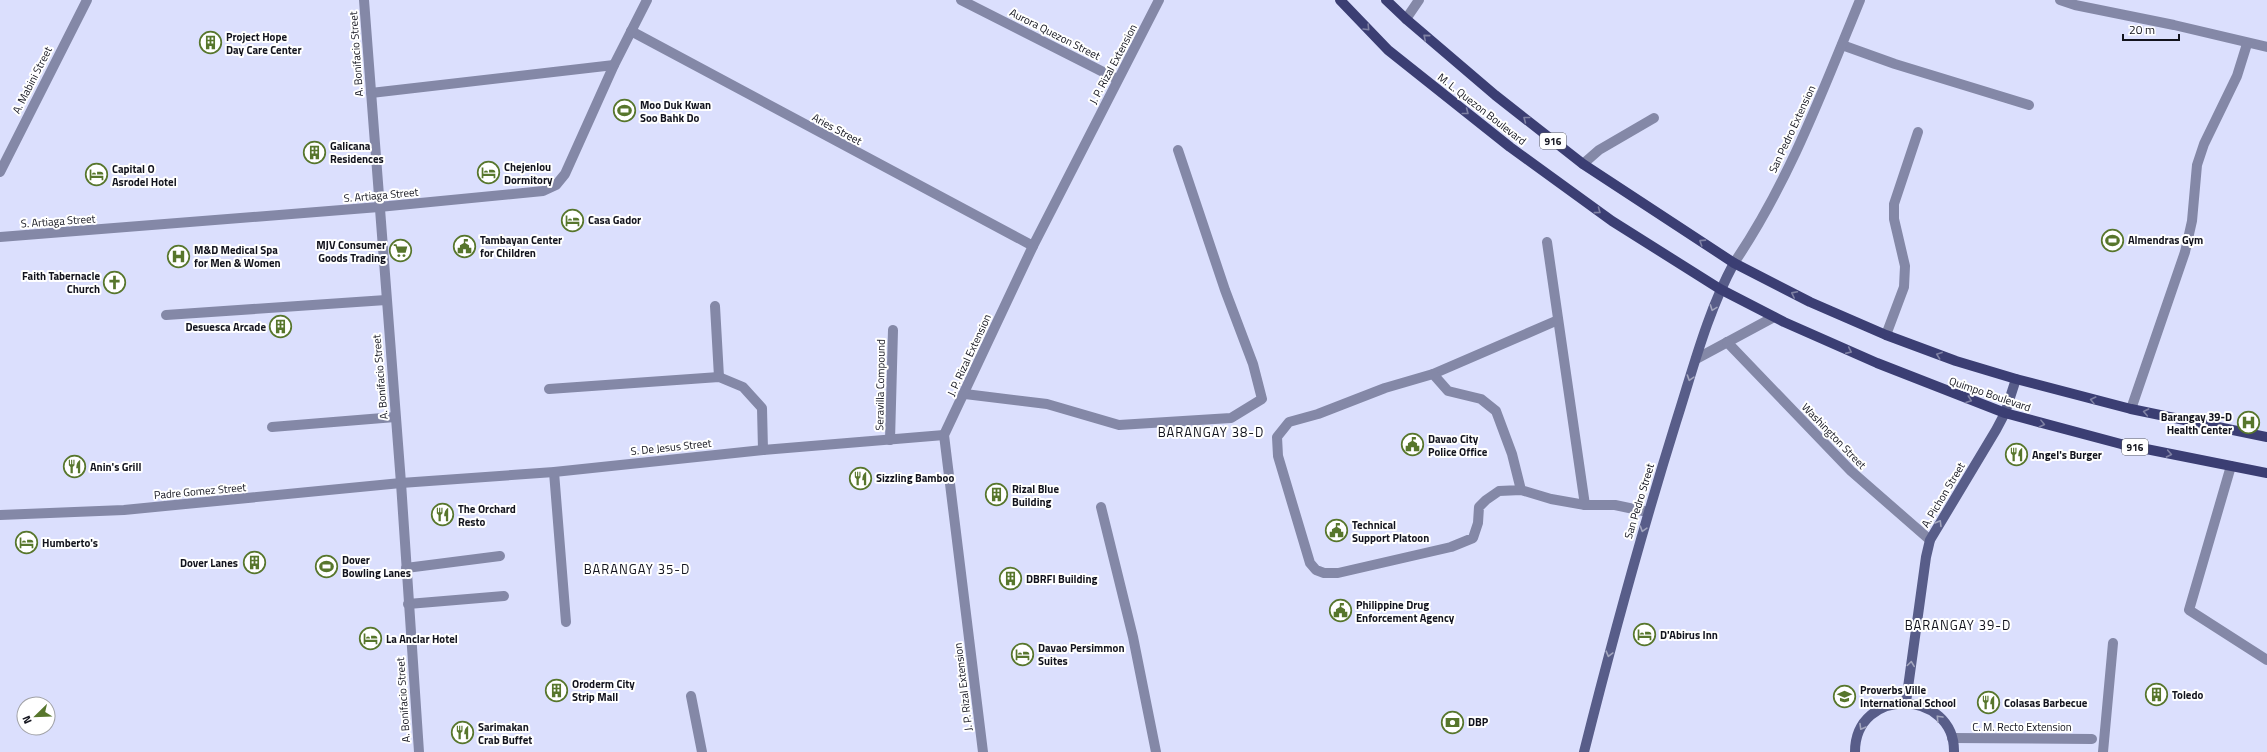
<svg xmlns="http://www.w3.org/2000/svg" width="2267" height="752" viewBox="0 0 2267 752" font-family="'Titillium Web',sans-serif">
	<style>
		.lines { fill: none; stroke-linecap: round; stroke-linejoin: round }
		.service { stroke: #8488a7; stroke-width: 10 }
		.minor { stroke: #8488a7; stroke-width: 10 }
		.tertiary { stroke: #8488a7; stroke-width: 10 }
		.secondary { stroke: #585d89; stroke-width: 10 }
		.primary { stroke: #3b3e73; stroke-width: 10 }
		.oneway { stroke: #8082a4 }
		.oneway2 { stroke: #a3a6be }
		.labels { text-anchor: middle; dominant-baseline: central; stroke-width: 4; stroke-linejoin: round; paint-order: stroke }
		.shield { fill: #fff; stroke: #595a61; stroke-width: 1 }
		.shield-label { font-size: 10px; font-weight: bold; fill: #12131d }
		.street-label { font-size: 11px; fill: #12131d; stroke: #fff }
		.poi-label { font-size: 11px; font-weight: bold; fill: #12131d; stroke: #fff; text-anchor: start }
		.quarter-label { font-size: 13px; letter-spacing: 1px; fill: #12131d; stroke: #fff }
	</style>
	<rect width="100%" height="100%" fill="#dbdffd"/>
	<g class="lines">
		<!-- service -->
		<g class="service">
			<path d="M2060,0L2075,5L2174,25L2267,47"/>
			<path d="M1406,19L1419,0"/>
			<path d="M1842,45L1895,64L2029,105"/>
			<path d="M371,93L614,65"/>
			<path d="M1583,164L1599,150L1654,118"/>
			<path d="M1547,242L1585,505"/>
			<path d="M715,306L719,377"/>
			<path d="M166,315L386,300"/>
			<path d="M1696,359L1774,317"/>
			<path d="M1433,374L1558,320"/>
			<path d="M549,389L719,377L743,387L762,408L763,450"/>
			<path d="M965,394L1047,404L1119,425L1231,418L1262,399L1253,364L1225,290L1178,150"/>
			<path d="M890,440L893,330"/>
			<path d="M554,472L566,622"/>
			<path d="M1521,490L1512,454L1496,411L1481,399L1448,391L1433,374L1385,388L1318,414L1289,422L1277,437L1278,456L1310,563L1316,570L1324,573H1338L1451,547L1473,538L1478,523L1479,507L1486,500L1499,491L1521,490L1551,499L1585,505H1615L1648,512"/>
			<path d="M1101,507L1133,637L1156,752"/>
			<path d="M406,568L500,556"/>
			<path d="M408,604L504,596"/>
			<path d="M691,696L702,752"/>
			<path d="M2103,752L2113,643"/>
		</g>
		<!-- minor -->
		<g class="minor">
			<path d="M961,0L1117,79"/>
			<path d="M631,31L1033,246"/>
			<path d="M0,172L87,0"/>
			<path d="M0,237L379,207L543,191L556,185L565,174L614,65L647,0"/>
			<path d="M1886,335L1904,287L1905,266L1894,219V204L1918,132"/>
			<path d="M1727,342L1851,471L1930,540"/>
			<path d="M2131,409L2185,252L2192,221L2197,165L2204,144L2237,76L2247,44"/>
			<path d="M272,427L395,417"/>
			<path d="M2231,466L2189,610L2267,660"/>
			<path d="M1952,738L2092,739"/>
		</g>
		<!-- tertiary -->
		<g class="tertiary">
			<path d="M364,0L401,483L419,752"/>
			<path d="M1734,263C1789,182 1823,90 1860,0"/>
			<path d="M0,515L124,510L401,483L554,472L763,450L944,435"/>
			<path d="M983,752L944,435L1033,246L1159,0"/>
		</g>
		<!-- secondary -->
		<g class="secondary">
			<path d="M1906,702L1926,557L1930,540L1996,430L2005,413L2016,379"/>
			<path d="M1584,752C1612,641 1642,531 1676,422C1693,369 1707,313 1734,263"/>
			<path d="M1855,752C1855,686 1955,689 1954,752"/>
		</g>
		<!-- primary -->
		<g class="primary">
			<path d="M1340,0L1388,50L1510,147L1612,221L1720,289L1784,322L1877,363L2005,413L2121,444L2267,473"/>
			<path d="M1386,0L1406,19L1495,95L1583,164L1734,263L1810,302L1886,335L1956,361L2016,379L2131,409L2267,437"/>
		</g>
	</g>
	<!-- one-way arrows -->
	<defs><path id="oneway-chevron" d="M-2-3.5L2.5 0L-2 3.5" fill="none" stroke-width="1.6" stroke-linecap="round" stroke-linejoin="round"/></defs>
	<g class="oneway">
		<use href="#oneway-chevron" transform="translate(1367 28) rotate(46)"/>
		<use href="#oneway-chevron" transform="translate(1426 37) rotate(-140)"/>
		<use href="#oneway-chevron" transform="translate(1466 112) rotate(38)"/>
		<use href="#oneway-chevron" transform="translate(1526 119) rotate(-142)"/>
		<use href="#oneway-chevron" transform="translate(1598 211) rotate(36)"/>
		<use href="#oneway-chevron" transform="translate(1702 242) rotate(-147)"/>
		<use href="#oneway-chevron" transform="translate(1794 294) rotate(-153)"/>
		<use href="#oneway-chevron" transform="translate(1849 351) rotate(24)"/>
		<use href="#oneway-chevron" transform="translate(1939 355) rotate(-160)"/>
		<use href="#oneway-chevron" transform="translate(1969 400) rotate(20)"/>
		<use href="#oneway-chevron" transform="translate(2093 400) rotate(-166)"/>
		<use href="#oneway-chevron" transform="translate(2146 412) rotate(-169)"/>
		<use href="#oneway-chevron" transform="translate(2042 424) rotate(14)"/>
		<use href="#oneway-chevron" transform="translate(2169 454) rotate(11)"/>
	</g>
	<g class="oneway2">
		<use href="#oneway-chevron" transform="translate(1713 308) rotate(110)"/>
		<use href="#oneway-chevron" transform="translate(1690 378) rotate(108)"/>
		<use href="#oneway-chevron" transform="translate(1939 523) rotate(-59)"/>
		<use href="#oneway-chevron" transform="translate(1643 529) rotate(107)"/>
		<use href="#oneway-chevron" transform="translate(1609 654) rotate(105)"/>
		<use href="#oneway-chevron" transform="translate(1911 664) rotate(-82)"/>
		<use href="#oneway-chevron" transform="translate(1939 718) rotate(-133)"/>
		<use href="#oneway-chevron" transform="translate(1862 727) rotate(120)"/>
	</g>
	<!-- icons -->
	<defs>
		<symbol id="building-ring" viewBox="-11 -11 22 22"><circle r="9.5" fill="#fff" stroke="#57762c" stroke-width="1.5"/><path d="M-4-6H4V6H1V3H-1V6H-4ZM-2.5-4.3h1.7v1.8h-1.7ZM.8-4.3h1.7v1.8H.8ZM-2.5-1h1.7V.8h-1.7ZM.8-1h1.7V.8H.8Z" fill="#57762c"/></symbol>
		<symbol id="stadium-ring" viewBox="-11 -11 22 22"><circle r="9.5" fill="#fff" stroke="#57762c" stroke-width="1.5"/><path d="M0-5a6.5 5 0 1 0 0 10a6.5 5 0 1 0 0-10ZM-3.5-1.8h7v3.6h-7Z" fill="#57762c"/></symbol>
		<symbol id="hotel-ring" viewBox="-11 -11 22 22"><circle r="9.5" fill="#fff" stroke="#57762c" stroke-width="1.5"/><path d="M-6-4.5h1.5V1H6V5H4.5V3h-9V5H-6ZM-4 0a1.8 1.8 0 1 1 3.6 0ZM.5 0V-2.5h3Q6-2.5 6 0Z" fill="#57762c"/></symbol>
		<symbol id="civic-ring" viewBox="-11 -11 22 22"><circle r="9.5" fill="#fff" stroke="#57762c" stroke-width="1.5"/><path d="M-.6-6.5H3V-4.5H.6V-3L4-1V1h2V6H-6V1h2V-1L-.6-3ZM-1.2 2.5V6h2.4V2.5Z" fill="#57762c"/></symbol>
		<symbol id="supermarket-ring" viewBox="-11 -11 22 22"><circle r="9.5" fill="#fff" stroke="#57762c" stroke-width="1.5"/><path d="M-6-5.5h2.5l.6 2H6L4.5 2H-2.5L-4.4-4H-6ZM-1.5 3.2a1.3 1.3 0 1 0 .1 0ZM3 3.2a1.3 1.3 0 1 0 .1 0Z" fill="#57762c"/></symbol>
		<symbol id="hospital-ring" viewBox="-11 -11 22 22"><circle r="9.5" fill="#fff" stroke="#57762c" stroke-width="1.5"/><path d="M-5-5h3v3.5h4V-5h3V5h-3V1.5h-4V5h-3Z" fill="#57762c"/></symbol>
		<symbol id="church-ring" viewBox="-11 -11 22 22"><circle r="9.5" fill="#fff" stroke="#57762c" stroke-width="1.5"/><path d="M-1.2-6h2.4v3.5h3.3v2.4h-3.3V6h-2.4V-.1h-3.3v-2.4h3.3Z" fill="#57762c"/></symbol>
		<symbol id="restaurant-ring" viewBox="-11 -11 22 22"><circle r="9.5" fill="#fff" stroke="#57762c" stroke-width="1.5"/><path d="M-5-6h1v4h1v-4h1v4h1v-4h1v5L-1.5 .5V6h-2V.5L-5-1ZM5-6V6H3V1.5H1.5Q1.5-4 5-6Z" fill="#57762c"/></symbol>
		<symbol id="school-ring" viewBox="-11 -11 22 22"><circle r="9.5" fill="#fff" stroke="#57762c" stroke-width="1.5"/><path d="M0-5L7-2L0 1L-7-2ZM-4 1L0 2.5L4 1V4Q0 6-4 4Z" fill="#57762c"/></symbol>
		<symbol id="bank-ring" viewBox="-11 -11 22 22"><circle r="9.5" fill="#fff" stroke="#57762c" stroke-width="1.5"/><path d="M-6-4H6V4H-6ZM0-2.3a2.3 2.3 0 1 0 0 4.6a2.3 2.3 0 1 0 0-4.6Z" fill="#57762c"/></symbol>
	</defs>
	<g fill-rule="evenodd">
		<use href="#building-ring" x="198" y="30" width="25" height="25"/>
		<use href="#stadium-ring" x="612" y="98" width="25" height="25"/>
		<use href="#building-ring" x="302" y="140" width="25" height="25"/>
		<use href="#hotel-ring" x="476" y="160" width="25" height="25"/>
		<use href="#hotel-ring" x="84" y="162" width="25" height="25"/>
		<use href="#hotel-ring" x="560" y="208" width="25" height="25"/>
		<use href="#stadium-ring" x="2100" y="228" width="25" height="25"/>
		<use href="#civic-ring" x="452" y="234" width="25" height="25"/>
		<use href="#supermarket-ring" x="388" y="238" width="25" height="25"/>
		<use href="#hospital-ring" x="166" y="244" width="25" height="25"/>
		<use href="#church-ring" x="102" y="270" width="25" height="25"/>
		<use href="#building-ring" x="268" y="314" width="25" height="25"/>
		<use href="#hospital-ring" x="2236" y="410" width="25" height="25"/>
		<use href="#civic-ring" x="1400" y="432" width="25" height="25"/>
		<use href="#restaurant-ring" x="2004" y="442" width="25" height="25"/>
		<use href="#restaurant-ring" x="62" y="454" width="25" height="25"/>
		<use href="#restaurant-ring" x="848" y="466" width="25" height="25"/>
		<use href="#building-ring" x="984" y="482" width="25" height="25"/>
		<use href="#restaurant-ring" x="430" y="502" width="25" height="25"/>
		<use href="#civic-ring" x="1324" y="518" width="25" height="25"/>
		<use href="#hotel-ring" x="14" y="530" width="25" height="25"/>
		<use href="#building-ring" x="242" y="550" width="25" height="25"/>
		<use href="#stadium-ring" x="314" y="554" width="25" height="25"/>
		<use href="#building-ring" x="998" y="566" width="25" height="25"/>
		<use href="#civic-ring" x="1328" y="598" width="25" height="25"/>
		<use href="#hotel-ring" x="1632" y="622" width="25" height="25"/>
		<use href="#hotel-ring" x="358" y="626" width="25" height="25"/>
		<use href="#hotel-ring" x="1010" y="642" width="25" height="25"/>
		<use href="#building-ring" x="544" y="678" width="25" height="25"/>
		<use href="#building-ring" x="2144" y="682" width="25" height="25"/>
		<use href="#school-ring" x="1832" y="684" width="25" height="25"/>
		<use href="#restaurant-ring" x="1976" y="690" width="25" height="25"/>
		<use href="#bank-ring" x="1440" y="710" width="25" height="25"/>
		<use href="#restaurant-ring" x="450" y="720" width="25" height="25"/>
	</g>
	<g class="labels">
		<!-- shield labels -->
		<g class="shield">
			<rect x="1540" y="133" width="26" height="16" rx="3"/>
			<rect x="2122" y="439" width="26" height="16" rx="3"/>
		</g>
		<g class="shield-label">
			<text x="1553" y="141">916</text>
			<text x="2135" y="447">916</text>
		</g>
		<!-- street labels -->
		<g class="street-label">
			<text transform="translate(1055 34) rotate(27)">Aurora Quezon Street</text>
			<text transform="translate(356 54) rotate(-94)">A. Bonifacio Street</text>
			<text transform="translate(1113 64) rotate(-62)">J. P. Rizal Extension</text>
			<text transform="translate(32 80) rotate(-63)">A. Mabini Street</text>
			<text transform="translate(1482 109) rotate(38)">M. L. Quezon Boulevard</text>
			<text transform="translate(837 129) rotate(28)">Aries Street</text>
			<text transform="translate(1792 129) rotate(-65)">San Pedro Extension</text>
			<text transform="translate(381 195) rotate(-5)">S. Artiaga Street</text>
			<text transform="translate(58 221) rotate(-4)">S. Artiaga Street</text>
			<text transform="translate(969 355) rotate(-65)">J. P. Rizal Extension</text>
			<text transform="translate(380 377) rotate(-95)">A. Bonifacio Street</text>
			<text transform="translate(880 385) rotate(-89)">Seravilla Compound</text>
			<text transform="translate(1990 394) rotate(19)">Quimpo Boulevard</text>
			<text transform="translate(1834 436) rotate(46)">Washington Street</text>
			<text transform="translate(671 447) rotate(-6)">S. De Jesus Street</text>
			<text transform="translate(200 491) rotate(-5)">Padre Gomez Street</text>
			<text transform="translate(1943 495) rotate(-59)">A. Pichon Street</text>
			<text transform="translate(1639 501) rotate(-73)">San Pedro Street</text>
			<text transform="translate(963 687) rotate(-97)">J. P. Rizal Extension</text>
			<text transform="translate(403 700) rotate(-94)">A. Bonifacio Street</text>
			<text x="2022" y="727">C. M. Recto Extension</text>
		</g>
		<!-- poi labels -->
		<g class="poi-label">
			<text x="226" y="37">Project Hope<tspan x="226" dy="13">Day Care Center</tspan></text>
			<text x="640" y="105">Moo Duk Kwan<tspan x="640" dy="13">Soo Bahk Do</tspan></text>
			<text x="330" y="146">Galicana<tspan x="330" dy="13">Residences</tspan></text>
			<text x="504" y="167">Chejenlou<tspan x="504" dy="13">Dormitory</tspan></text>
			<text x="112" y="169">Capital O<tspan x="112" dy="13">Asrodel Hotel</tspan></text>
			<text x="588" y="220">Casa Gador</text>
			<text x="480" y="240">Tambayan Center<tspan x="480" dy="13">for Children</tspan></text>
			<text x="2128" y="240">Almendras Gym</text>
			<text x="386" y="245" text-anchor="end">MJV Consumer<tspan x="386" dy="13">Goods Trading</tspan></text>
			<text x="194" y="250">M&amp;D Medical Spa<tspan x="194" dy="13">for Men &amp; Women</tspan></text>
			<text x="100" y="276" text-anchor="end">Faith Tabernacle<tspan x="100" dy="13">Church</tspan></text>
			<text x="266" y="327" text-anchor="end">Desuesca Arcade</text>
			<text x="2232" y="417" text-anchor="end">Barangay 39-D<tspan x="2232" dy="13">Health Center</tspan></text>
			<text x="1428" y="439">Davao City<tspan x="1428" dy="13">Police Office</tspan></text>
			<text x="2032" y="455">Angel's Burger</text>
			<text x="90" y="467">Anin's Grill</text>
			<text x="876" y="478">Sizzling Bamboo</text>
			<text x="1012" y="489">Rizal Blue<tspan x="1012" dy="13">Building</tspan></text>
			<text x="458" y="509">The Orchard<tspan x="458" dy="13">Resto</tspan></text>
			<text x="1352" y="525">Technical<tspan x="1352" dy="13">Support Platoon</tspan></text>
			<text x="42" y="543">Humberto's</text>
			<text x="342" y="560">Dover<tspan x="342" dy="13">Bowling Lanes</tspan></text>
			<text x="238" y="563" text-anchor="end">Dover Lanes</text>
			<text x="1026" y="579">DBRFI Building</text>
			<text x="1356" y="605">Philippine Drug<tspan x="1356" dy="13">Enforcement Agency</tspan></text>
			<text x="1660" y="635">D'Abirus Inn</text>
			<text x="386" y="639">La Anclar Hotel</text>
			<text x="1038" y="648">Davao Persimmon<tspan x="1038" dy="13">Suites</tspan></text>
			<text x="572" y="684">Oroderm City<tspan x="572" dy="13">Strip Mall</tspan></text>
			<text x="1860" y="690">Proverbs Ville<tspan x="1860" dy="13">International School</tspan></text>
			<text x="2172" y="695">Toledo</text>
			<text x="2004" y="703">Colasas Barbecue</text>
			<text x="1468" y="722">DBP</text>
			<text x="478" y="727">Sarimakan<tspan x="478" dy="13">Crab Buffet</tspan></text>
		</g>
		<!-- quarter labels -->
		<g class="quarter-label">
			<text x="1211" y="432">BARANGAY 38-D</text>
			<text x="637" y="569">BARANGAY 35-D</text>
			<text x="1958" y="625">BARANGAY 39-D</text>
		</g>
	</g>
	<!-- north arrow -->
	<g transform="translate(36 716) rotate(247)"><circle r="19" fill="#ffffff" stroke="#a0a1a5"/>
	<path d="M0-3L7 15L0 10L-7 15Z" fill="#57762c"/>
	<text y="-6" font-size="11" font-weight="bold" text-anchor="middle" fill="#12131d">N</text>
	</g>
	<!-- scale -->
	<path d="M2123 34v6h56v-6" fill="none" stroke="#12131d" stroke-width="2"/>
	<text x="2129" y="34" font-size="12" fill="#12131d" stroke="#ffffff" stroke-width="3" paint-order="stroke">20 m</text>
</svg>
